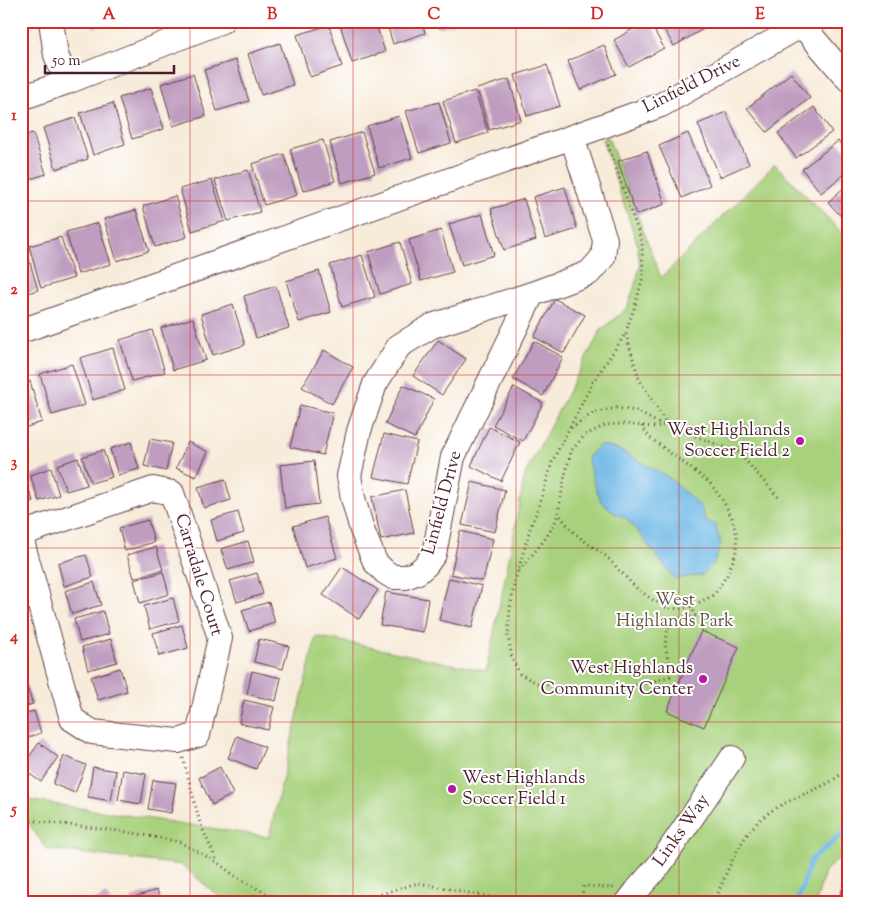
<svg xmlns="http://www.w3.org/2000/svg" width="869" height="923" viewBox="0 0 869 923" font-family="'Sorts Mill Goudy',serif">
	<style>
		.green { fill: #a7d17c; stroke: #787854 }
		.water { fill: #6eb8e6; stroke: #5c6c88 }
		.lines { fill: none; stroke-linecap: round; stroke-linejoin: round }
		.stream { stroke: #6eb8e6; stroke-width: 5 }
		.building { fill: #bf9dc0 }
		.minor-casing { stroke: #643e45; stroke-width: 26 }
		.path { stroke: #643e45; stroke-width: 3; stroke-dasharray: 1 4; stroke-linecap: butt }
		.minor { stroke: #fff; stroke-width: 24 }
		.grid { fill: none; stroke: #d62828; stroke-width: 1; stroke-opacity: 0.55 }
		.poi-dot { fill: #b5179e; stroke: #fff; stroke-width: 2 }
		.labels { text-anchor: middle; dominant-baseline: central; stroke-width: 4; stroke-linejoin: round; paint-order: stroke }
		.street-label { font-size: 18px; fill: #4a1f2b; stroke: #fff }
		.poi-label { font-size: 18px; fill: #4a1f2b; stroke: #fff; text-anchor: end }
		.park-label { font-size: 18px; fill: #665443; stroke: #fff }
		.neatline { fill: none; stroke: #d62828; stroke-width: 2 }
		.grid-label { font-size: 16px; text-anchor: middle; font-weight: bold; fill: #d62828 }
	</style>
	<rect width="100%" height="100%" fill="#fff"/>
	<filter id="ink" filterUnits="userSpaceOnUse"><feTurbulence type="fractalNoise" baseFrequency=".02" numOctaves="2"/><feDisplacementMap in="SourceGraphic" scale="10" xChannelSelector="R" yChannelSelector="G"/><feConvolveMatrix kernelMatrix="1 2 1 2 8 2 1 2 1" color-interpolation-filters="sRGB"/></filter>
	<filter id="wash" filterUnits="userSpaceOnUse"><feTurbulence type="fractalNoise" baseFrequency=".0096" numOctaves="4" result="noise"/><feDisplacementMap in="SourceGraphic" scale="20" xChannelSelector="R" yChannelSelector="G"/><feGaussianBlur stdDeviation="1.12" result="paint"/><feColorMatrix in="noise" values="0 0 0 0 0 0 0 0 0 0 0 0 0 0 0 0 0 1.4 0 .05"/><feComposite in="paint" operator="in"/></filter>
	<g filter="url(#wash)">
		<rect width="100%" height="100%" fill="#f7ebd9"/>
		<!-- green -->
		<path class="green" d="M608,137L661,278L775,164L848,239V850L825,871L816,902H225L182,865L46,849L21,812V799L269,837L316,636L486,671L508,564L525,474L601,330L627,308L635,285L640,266L637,243L602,139Z"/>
		<!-- water -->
		<path class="water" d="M600,445L619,450L668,477L700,506L706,522L715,524L721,544L714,563L702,575L675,579L635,528L626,518L614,513L601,501L595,486L587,457Z"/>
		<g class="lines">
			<!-- stream -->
			<path class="stream" d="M797,902L811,860L848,829"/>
		</g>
		<g id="blocks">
			<!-- building -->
			<g class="building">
				<path d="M91,21H110L94,28Z"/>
				<path d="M339,21H375L385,52L352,63Z"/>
				<path d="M386,21H422L425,33L393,44Z"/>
				<path d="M437,21H459V22L439,28Z"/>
				<path d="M647,21H649L664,48L629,67L614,40Z"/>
				<path d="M659,21H705L708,26L674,46Z"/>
				<path d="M329,25L342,66L310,77L297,35Z"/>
				<path d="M280,43L293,85L261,95L248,54Z"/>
				<path d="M604,45L616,74L580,90L568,61Z"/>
				<path d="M236,60L249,101L217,111L204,70Z"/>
				<path d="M547,65L560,106L527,116L515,75Z"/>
				<path d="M791,73L810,98L767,132L747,108Z"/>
				<path d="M193,74L206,116L173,126L161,84Z"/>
				<path d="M509,79L521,120L489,130L477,89Z"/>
				<path d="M151,88L164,129L132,139L119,98Z"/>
				<path d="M475,91L488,133L456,143L443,101Z"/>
				<path d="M439,102L451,143L419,153L406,111Z"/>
				<path d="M113,103L125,144L93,155L80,113Z"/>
				<path d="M814,107L832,132L796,158L778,133Z"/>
				<path d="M726,112L749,164L720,177L698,124Z"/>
				<path d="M399,116L412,158L379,168L367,126Z"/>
				<path d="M75,118L88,159L56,169L43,128Z"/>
				<path d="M362,132L375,173L342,183L330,142Z"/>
				<path d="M33,133L46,174L21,182V136Z"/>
				<path d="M688,133L710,185L682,198L659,146Z"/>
				<path d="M323,140L335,181L303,191L290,149Z"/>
				<path d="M838,141L848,153V171L821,193L802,169Z"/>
				<path d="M647,151L665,204L636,215L618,161Z"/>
				<path d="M284,154L297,195L264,205L252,164Z"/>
				<path d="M248,170L260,212L228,221L215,180Z"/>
				<path d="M212,180L225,221L192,231L180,189Z"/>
				<path d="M848,184V224L828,202Z"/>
				<path d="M565,187L577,229L545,239L533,197Z"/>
				<path d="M175,196L187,237L155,247L143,206Z"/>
				<path d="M524,199L536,240L504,250L491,209Z"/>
				<path d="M136,210L149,251L117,261L104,219Z"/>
				<path d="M482,214L494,255L462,265L449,224Z"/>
				<path d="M98,223L111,264L78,274L66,232Z"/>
				<path d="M441,230L453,272L421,281L409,240Z"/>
				<path d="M61,237L74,278L41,288L29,246Z"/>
				<path d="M400,242L412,284L380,294L368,252Z"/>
				<path d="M26,249L38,290L21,295V250Z"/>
				<path d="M362,255L375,297L342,307L330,265Z"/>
				<path d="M319,271L331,312L299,322L286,281Z"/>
				<path d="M276,286L289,328L256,338L244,296Z"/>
				<path d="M555,299L585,315L564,353L534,337Z"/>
				<path d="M233,304L245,345L213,355L201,314Z"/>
				<path d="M193,318L206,360L173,370L161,328Z"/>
				<path d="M152,330L165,372L132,381L120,340Z"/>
				<path d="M438,340L466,359L442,395L413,376Z"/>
				<path d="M534,341L563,357L543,396L513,379Z"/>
				<path d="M113,348L125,390L93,400L80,358Z"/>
				<path d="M324,350L353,367L332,404L302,387Z"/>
				<path d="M72,364L85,405L52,415L40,374Z"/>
				<path d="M30,381L42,422L21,429V384Z"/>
				<path d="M403,385L434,399L415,438L385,424Z"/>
				<path d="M514,387L543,403L523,441L493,425Z"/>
				<path d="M300,405L333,413L323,455L290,447Z"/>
				<path d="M489,427L520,442L501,481L471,466Z"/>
				<path d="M384,434L417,442L407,484L373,477Z"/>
				<path d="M150,439L172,443L166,471L144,466Z"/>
				<path d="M131,442L139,469L118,475L110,449Z"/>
				<path d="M188,442L208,452L196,477L176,468Z"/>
				<path d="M103,450L112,477L91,483L82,457Z"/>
				<path d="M78,458L87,485L66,491L57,465Z"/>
				<path d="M314,461L319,504L285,508L280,465Z"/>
				<path d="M51,468L59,495L39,501L30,475Z"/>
				<path d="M24,475L33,501L21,505V476Z"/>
				<path d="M225,479L231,500L204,508L198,487Z"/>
				<path d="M472,482L505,490L495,532L462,525Z"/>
				<path d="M405,490L414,533L381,540L372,497Z"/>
				<path d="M238,512L244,533L217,541L211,520Z"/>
				<path d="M325,517L337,558L305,568L293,526Z"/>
				<path d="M148,520L154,542L125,551L119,528Z"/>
				<path d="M460,531L493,539L483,581L451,574Z"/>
				<path d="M248,541L254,562L228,570L221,549Z"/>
				<path d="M156,547L163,570L134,578L127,555Z"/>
				<path d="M86,555L93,577L64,586L58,563Z"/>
				<path d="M342,567L378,590L359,619L323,595Z"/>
				<path d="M163,572L169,594L140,603L134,580Z"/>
				<path d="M257,573L263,594L237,602L230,581Z"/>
				<path d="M449,578L482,586L472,628L439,620Z"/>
				<path d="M94,582L101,605L72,614L65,591Z"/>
				<path d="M386,592L428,599L423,632L380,625Z"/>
				<path d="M173,598L179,621L150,629L144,606Z"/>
				<path d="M269,602L275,623L249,631L242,610Z"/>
				<path d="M103,611L109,634L80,642L74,619Z"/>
				<path d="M182,625L188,648L159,656L153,633Z"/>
				<path d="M701,631L739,647L704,727L667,711Z"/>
				<path d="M111,639L117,662L88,670L82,647Z"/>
				<path d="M259,639L289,646L283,669L254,662Z"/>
				<path d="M120,668L127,691L98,700L91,677Z"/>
				<path d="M252,671L281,678L276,701L247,694Z"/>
				<path d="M25,682L33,704L21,708V683Z"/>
				<path d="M244,700L274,707L268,730L239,723Z"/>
				<path d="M34,711L41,733L21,740V715Z"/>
				<path d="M237,736L265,747L256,769L228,758Z"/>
				<path d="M39,743L58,757L41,782L21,768Z"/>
				<path d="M64,756L86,765L75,793L53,784Z"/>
				<path d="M93,767L116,771L111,801L88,797Z"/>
				<path d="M220,767L233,794L212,805L199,778Z"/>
				<path d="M123,770L146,774L141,804L118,800Z"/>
				<path d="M153,780L176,783L171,813L148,809Z"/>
				<path d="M157,890L161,902H132L131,898Z"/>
				<path d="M841,890L848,891V902H839Z"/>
				<path d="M106,894L111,902H92Z"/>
			</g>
		</g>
	</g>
	<g filter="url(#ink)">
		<use href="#blocks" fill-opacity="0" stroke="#643e45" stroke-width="1"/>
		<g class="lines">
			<defs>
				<g id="minor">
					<path d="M51,21L56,55L67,82"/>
					<path d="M802,25L848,79"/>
					<path d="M21,98L67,82L222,21"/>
					<path d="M532,294L453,457L434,554L426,565L418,572L406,577H393L385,572L375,562L362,530L353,498L349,476L359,431L375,384L399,346L432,326L532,294L589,273L603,257L605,240L572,137"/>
					<path d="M21,331L572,137L661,105L802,25L806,21"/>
					<path d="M21,534L153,489L172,493L220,638L198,735L178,741L92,732L72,719L21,538"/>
					<path d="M628,902L638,889L660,864L732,758"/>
				</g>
			</defs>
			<!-- minor casing -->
			<use href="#minor" class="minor-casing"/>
			<!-- path -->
			<g class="path">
				<path d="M608,145L642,243L643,276L635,306L629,322L626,333L593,382L552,462L540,503L530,529L515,581L510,608L508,636L512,659L520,674L537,683L584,692L628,687L651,682L670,676L669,662L665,645L668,628L678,619L695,616L724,622L732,619"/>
				<path d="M626,334L639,379L668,426"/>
				<path d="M642,426L649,437L710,483L723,501L732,518L737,536L736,553L727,575L714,595L692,606L678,609L665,607L650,598L635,587L607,557L583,540L571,530L558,513L565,475L571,451L585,435L606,425L624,424L655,427L662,425"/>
				<path d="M571,428L593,413L616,408L636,411L662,425L668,426L738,452L779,498"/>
				<path d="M519,570C533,554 552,534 558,514"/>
				<path d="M692,606L695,616"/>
				<path d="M183,758L200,823L217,862"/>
				<path d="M21,821H36L128,832L180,842L218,863L239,879L275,898L290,902"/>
				<path d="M657,897L669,902"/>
				<path d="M352,902C375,898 396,888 419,883L515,902"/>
				<path d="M580,902L584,886L614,888"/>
				<path d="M714,902C728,871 739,835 767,814C785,801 809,793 828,783C835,779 841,774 848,770"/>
			</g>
			<!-- minor -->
			<use href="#minor" class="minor"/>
		</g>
	</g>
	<!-- grid -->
	<path class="grid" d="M190,21V902M353,21V902M516,21V902M679,21V902M21,201H848M21,375H848M21,548H848M21,722H848"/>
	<!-- markers -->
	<g class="poi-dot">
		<circle cx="800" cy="441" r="5"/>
		<circle cx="703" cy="679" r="5"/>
		<circle cx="452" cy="789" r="5"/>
	</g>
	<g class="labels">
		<!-- street labels -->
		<g class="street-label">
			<text transform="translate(692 85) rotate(-27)">Linfield Drive</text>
			<text transform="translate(443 503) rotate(-75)">Linfield Drive</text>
			<text transform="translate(198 575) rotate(73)">Carradale Court</text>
			<text transform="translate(682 831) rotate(-55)">Links Way</text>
		</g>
		<!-- poi labels -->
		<g class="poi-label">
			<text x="790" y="431">West Highlands<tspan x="790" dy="21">Soccer Field 2</tspan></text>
			<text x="693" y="669">West Highlands<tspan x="693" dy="21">Community Center</tspan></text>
			<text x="462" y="779" text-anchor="start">West Highlands<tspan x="462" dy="21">Soccer Field 1</tspan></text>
		</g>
		<!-- park labels -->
		<g class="park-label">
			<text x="675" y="601">West<tspan x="675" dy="21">Highlands Park</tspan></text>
		</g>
	</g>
	<!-- margin -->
	<rect width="869" height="923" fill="none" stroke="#fff" stroke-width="55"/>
	<!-- scale -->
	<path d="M45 65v8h129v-8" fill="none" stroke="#4a1f2b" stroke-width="2.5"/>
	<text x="52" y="65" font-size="15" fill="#4a1f2b" stroke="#ffffff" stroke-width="4" paint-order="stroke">50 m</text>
	<rect x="28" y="28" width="814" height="868" class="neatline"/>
	<g class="grid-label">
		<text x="109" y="19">A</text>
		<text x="272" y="19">B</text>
		<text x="434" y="19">C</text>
		<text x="597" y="19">D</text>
		<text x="760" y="19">E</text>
		<text x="14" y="120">1</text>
		<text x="14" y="294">2</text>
		<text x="14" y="467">3</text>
		<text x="14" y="641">4</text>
		<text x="14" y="814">5</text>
	</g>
</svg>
